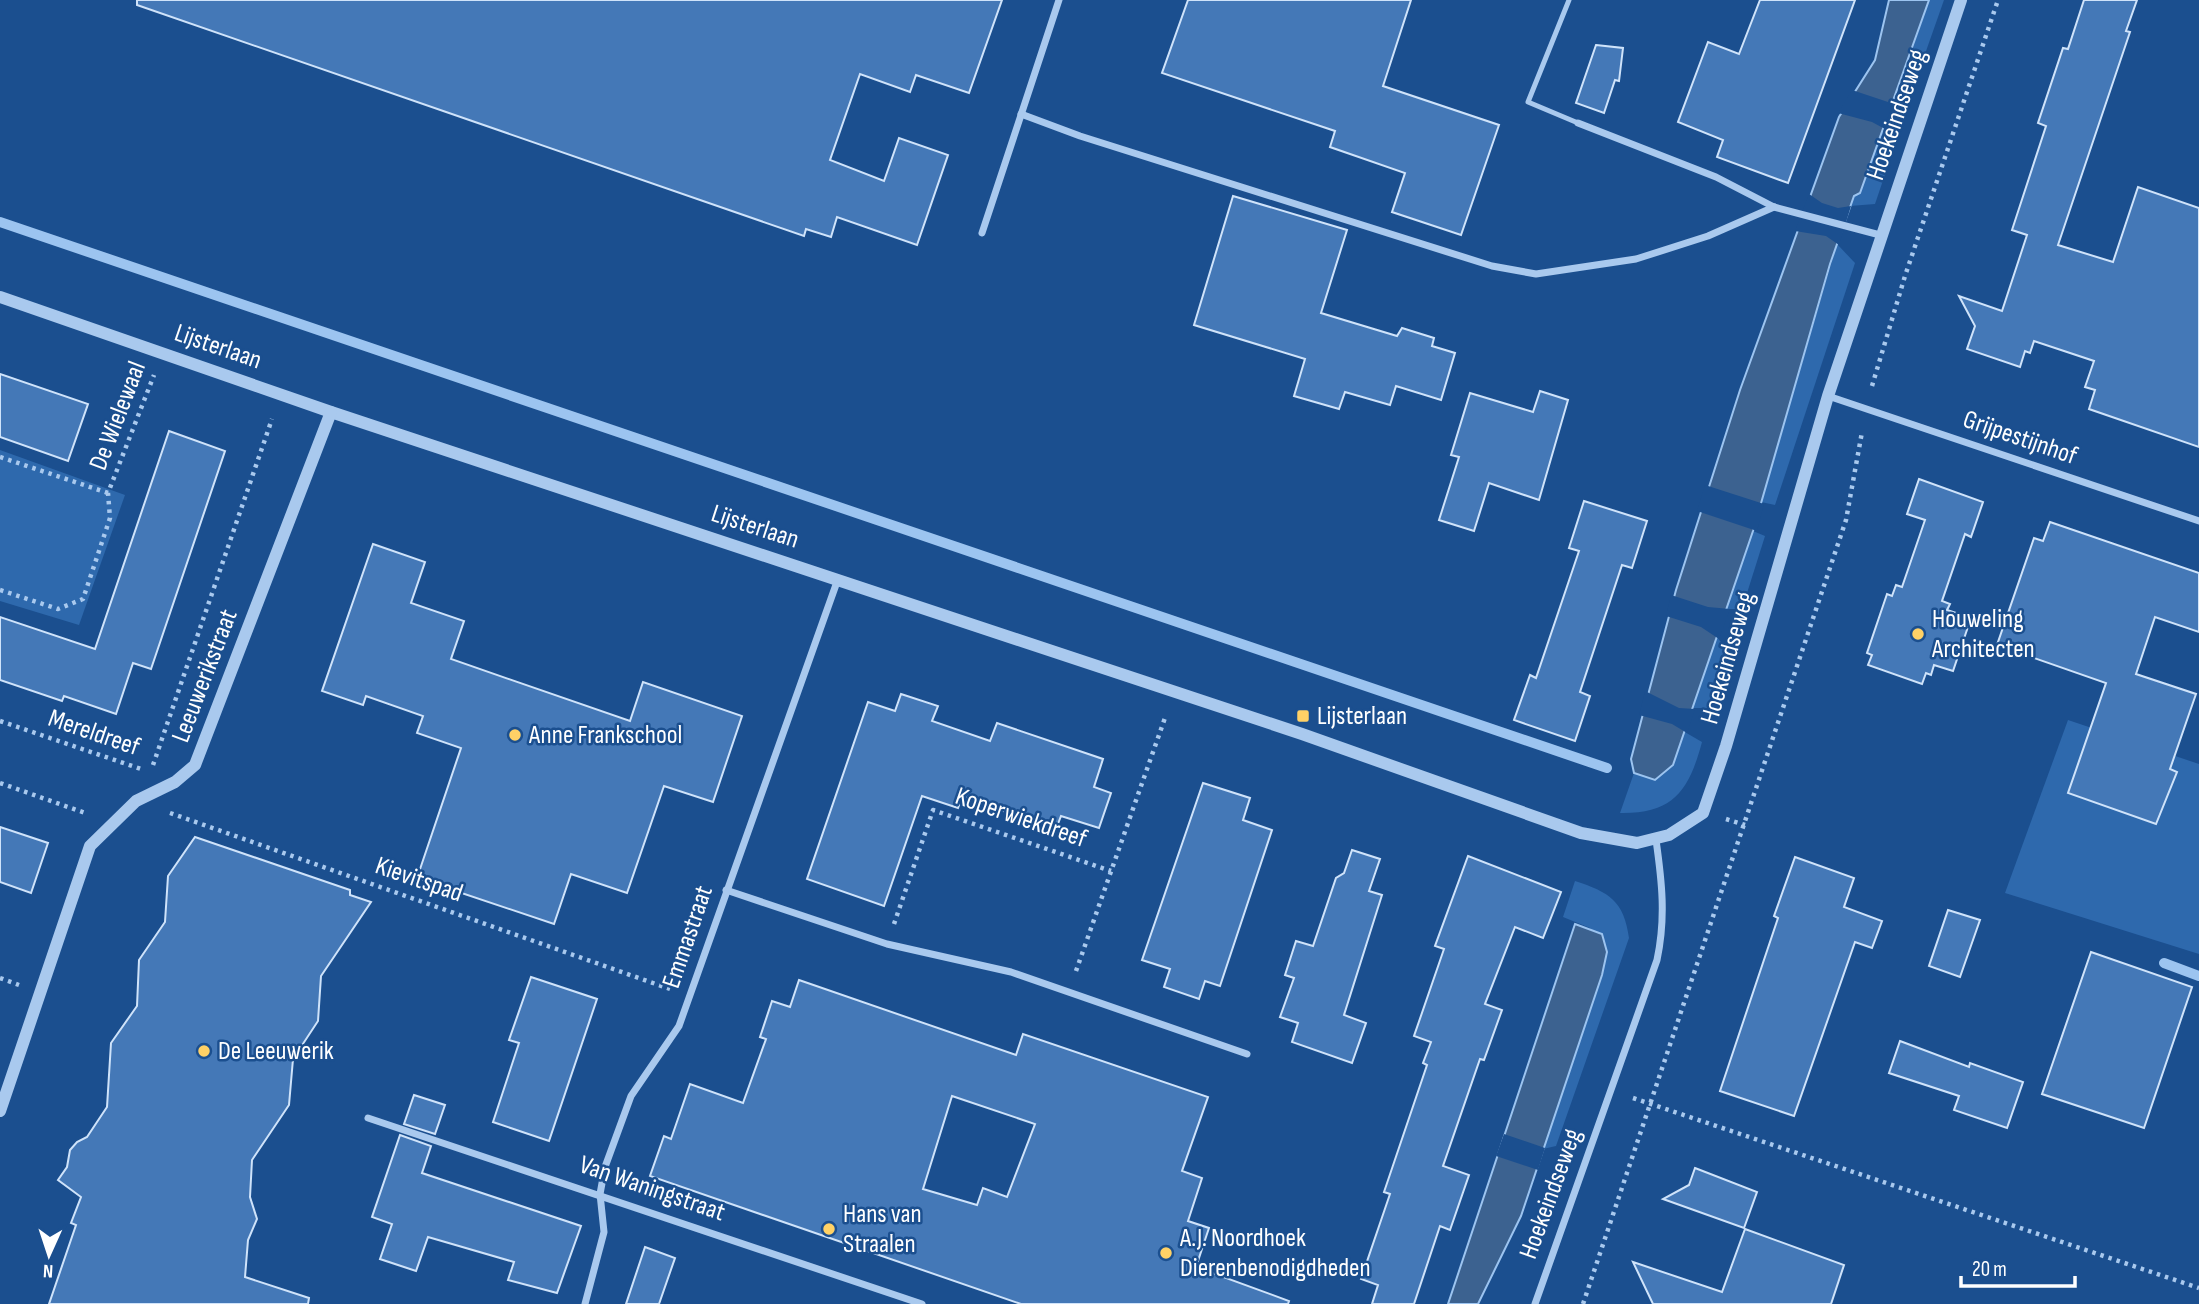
<svg xmlns="http://www.w3.org/2000/svg" width="2199" height="1304" viewBox="0 0 2199 1304" font-family="'Sofia Sans Condensed',sans-serif">
	<style>
		.green { fill: #2e69ad }
		.water { fill: #3c6290; stroke: #9cc4f0; stroke-width: 2 }
		.pier { fill: #1b4f8f }
		.lines { fill: none; stroke-linecap: round; stroke-linejoin: round }
		.stream { stroke: #9cc4f0; stroke-width: 10 }
		.building { fill: #4478b7; stroke: #cfe3fa; stroke-width: 2; fill-rule: evenodd }
		.path { stroke: #a9c9ee; stroke-width: 4.5; stroke-dasharray: 3.5 5; stroke-linecap: butt }
		.service { stroke: #a9c9ee; stroke-width: 5 }
		.minor { stroke: #a9c9ee; stroke-width: 7 }
		.tertiary { stroke: #a9c9ee; stroke-width: 12 }
		.poi-dot { fill: #ffd166; stroke: #1b4f8f; stroke-width: 2.5 }
		.labels { text-anchor: middle; dominant-baseline: central; stroke-width: 5; stroke-linejoin: round; paint-order: stroke }
		.street-label { font-size: 26px; fill: #fff; stroke: #1b4f8f }
		.poi-label { font-size: 26px; fill: #fff; stroke: #1b4f8f; text-anchor: start }
	</style>
	<rect width="100%" height="100%" fill="#1b4f8f"/>
	<!-- green -->
	<g class="green">
		<path d="M1929,0H1944L1925,54H1911Z"/>
		<path d="M1884,128L1897,139L1875,204L1850,206Z"/>
		<path d="M1837,244L1855,263L1775,505L1761,502Z"/>
		<path d="M0,450L125,495L79,625L0,601Z"/>
		<path d="M1753,531L1765,536L1742,609H1726Z"/>
		<path d="M1716,636L1729,652L1712,708H1691Z"/>
		<path d="M2068,720L2199,764V954L2005,893Z"/>
		<path d="M1683,731L1702,742C1689,790 1674,814 1620,813L1634,773L1655,780L1673,765Z"/>
		<path d="M1575,881C1609,892 1624,901 1629,938L1556,1146L1543,1149L1602,976L1607,952L1590,928L1563,917Z"/>
	</g>
	<!-- water -->
	<g class="water">
		<path d="M1889,0H1929L1860,193L1854,196L1830,264L1753,531L1673,765L1655,780L1634,773L1631,759L1676,590L1740,390L1839,117L1875,60Z"/>
		<path d="M1575,924L1602,934L1607,952L1602,975L1521,1216L1478,1304H1448Z"/>
	</g>
	<!-- pier -->
	<g class="pier">
		<path d="M1852,90L1894,104L1885,129L1872,122L1838,113Z"/>
		<path d="M1809,194L1822,203L1838,208L1851,206L1839,245L1826,236L1795,231Z"/>
		<path d="M1705,485L1764,504L1757,531L1697,511Z"/>
		<path d="M1671,595L1708,607L1730,609L1719,639L1701,627L1666,616Z"/>
		<path d="M1645,691L1679,708L1695,709L1687,733L1672,724L1639,715Z"/>
		<path d="M1504,1134L1545,1148L1538,1170L1496,1156Z"/>
	</g>
	<g class="lines">
		<!-- stream -->
		<g class="stream">
			<path d="M0,222L1607,768"/>
			<path d="M2164,963L2199,976"/>
		</g>
	</g>
	<!-- building -->
	<g class="building">
		<path d="M137,0H1002L969,93L916,75L910,92L860,74L830,160L884,181L899,138L948,155L917,245L837,217L831,237L806,229L804,236L137,5Z"/>
		<path d="M1188,0H1411L1383,86L1499,125L1461,235L1392,212L1405,173L1330,147L1335,131L1162,73Z"/>
		<path d="M1760,0H1855L1788,183L1717,157L1723,140L1678,122L1708,42L1739,54Z"/>
		<path d="M2084,0H2137L2126,31L2130,32L2058,245L2113,262L2138,187L2199,208V447L2089,409L2095,390L2085,387L2094,361L2034,341L2030,353L2025,351L2020,367L1967,349L1975,326L1959,296L2002,311L2027,235L2012,230L2046,126L2038,123L2063,48L2068,49Z"/>
		<path d="M1596,45L1623,48L1619,81L1615,80L1604,113L1576,103Z"/>
		<path d="M1233,196L1347,230L1321,313L1397,336L1402,328L1434,338L1432,346L1455,353L1441,400L1396,386L1390,405L1345,392L1339,409L1294,396L1305,359L1194,325Z"/>
		<path d="M0,374L88,404L68,461L0,437Z"/>
		<path d="M1540,391L1568,400L1539,500L1489,483L1474,531L1439,520L1459,457L1451,455L1470,393L1533,412Z"/>
		<path d="M169,431L225,451L151,669L133,663L116,714L64,696L62,701L0,680V617L95,649Z"/>
		<path d="M1919,479L1983,502L1971,537L1965,534L1942,601L1950,604L1947,610L1971,618L1953,671L1934,665L1931,675L1926,673L1922,684L1868,665L1872,655L1867,653L1887,594L1892,596L1896,585L1902,587L1925,520L1907,514Z"/>
		<path d="M1584,501L1647,521L1632,568L1622,565L1580,692L1590,696L1575,741L1514,720L1530,675L1536,678L1579,551L1569,548Z"/>
		<path d="M2050,522L2199,573V632L2155,617L2136,674L2196,694L2170,769L2177,772L2156,824L2068,793L2106,683L1997,645L2034,538L2043,541Z"/>
		<path d="M373,544L425,562L411,603L464,621L451,659L630,721L643,682L742,716L713,802L664,786L627,893L571,874L554,924L417,878L461,748L417,733L423,716L366,696L363,705L322,691Z"/>
		<path d="M901,694L938,706L932,721L990,741L997,723L1103,759L1094,787L1111,793L1099,828L1061,816L1056,829L962,797L958,808L922,796L884,906L807,879L868,702L895,711Z"/>
		<path d="M1203,783L1250,798L1243,820L1272,830L1220,986L1205,981L1199,999L1164,987L1170,969L1142,960Z"/>
		<path d="M0,827L48,843L31,893L0,882Z"/>
		<path d="M195,837L350,890V895L371,902L321,976L318,1021L293,1059L289,1105L252,1160L250,1197L257,1219L248,1240L245,1277L309,1298L308,1304H49L76,1225L71,1223L81,1197L58,1180L67,1167L70,1150L77,1142L87,1137L107,1107L111,1043L137,1006L139,960L165,922L168,876Z"/>
		<path d="M1352,850L1380,859L1369,891L1382,895L1344,1015L1366,1023L1352,1063L1292,1042L1298,1023L1280,1017L1294,978L1285,975L1296,941L1313,946L1336,878L1344,873Z"/>
		<path d="M1468,856L1561,892L1543,938L1515,927L1485,1004L1502,1010L1484,1060L1480,1059L1443,1166L1469,1175L1450,1230L1440,1226L1414,1304H1372L1378,1285L1361,1279L1390,1194L1384,1192L1427,1065L1423,1063L1431,1042L1414,1036L1444,949L1435,946Z"/>
		<path d="M1795,857L1854,878L1844,907L1882,921L1872,948L1855,942L1794,1116L1720,1091L1778,918L1774,916Z"/>
		<path d="M1948,910L1980,920L1960,977L1929,966Z"/>
		<path d="M2091,952L2192,987L2144,1128L2042,1094Z"/>
		<path d="M531,977L597,999L549,1141L493,1122L519,1043L509,1040Z"/>
		<path d="M799,980L1016,1055L1023,1034L1208,1097L1182,1171L1202,1178L1188,1221L1209,1228L1196,1267L1289,1301L1288,1304H1021L650,1176L664,1136L671,1139L690,1084L743,1103L766,1039L760,1037L772,1001L790,1007ZM952,1096L1035,1124L1007,1197L983,1188L977,1205L923,1189Z"/>
		<path d="M1900,1041L1969,1067L1970,1063L2023,1082L2007,1128L1954,1110L1959,1096L1889,1073Z"/>
		<path d="M414,1095L445,1105L435,1134L404,1124Z"/>
		<path d="M400,1135L431,1146L422,1173L581,1226L557,1293L508,1280L514,1262L428,1237L416,1271L380,1259L392,1224L372,1217Z"/>
		<path d="M1695,1168L1757,1192L1744,1228L1663,1199L1689,1185Z"/>
		<path d="M1745,1229L1844,1265L1831,1304H1653L1633,1262L1722,1292Z"/>
		<path d="M645,1247L675,1258L659,1304H626Z"/>
	</g>
	<g class="lines">
		<!-- path -->
		<g class="path">
			<path d="M1872,386L1905,276L1998,0"/>
			<path d="M0,457L108,493"/>
			<path d="M0,590L58,609L83,599L110,518L108,493L154,375"/>
			<path d="M0,721L141,769"/>
			<path d="M153,765L272,419"/>
			<path d="M0,783L88,814"/>
			<path d="M170,813L670,989"/>
			<path d="M1726,819L1745,825"/>
			<path d="M894,924L933,810L1111,871"/>
			<path d="M1076,971L1166,715"/>
			<path d="M0,978L19,985"/>
			<path d="M1633,1098L2199,1288"/>
			<path d="M1583,1304L1846,520L1862,432"/>
		</g>
		<!-- service -->
		<path class="service" d="M1569,0L1528,102L1578,123"/>
		<!-- minor -->
		<g class="minor">
			<path d="M1021,114L1080,136L1492,266L1536,274L1636,259L1708,236L1774,207"/>
			<path d="M1578,123L1716,177L1774,207L1880,235"/>
			<path d="M982,233L1059,0"/>
			<path d="M1828,396L2199,521"/>
			<path d="M726,890L887,944L1011,972L1247,1054"/>
			<path d="M368,1118L922,1304"/>
			<path d="M585,1304L604,1232L600,1194L605,1167L631,1096L679,1026L838,579"/>
			<path d="M1535,1304L1657,960C1666,918 1662,882 1656,840"/>
		</g>
		<!-- tertiary -->
		<g class="tertiary">
			<path d="M0,297L331,412L1302,734L1581,833L1637,843L1669,835L1703,813L1726,746L1828,396L1961,0"/>
			<path d="M0,1111L90,846L136,801L175,782L195,765L331,412"/>
		</g>
	</g>
	<!-- markers -->
	<g class="poi-dot">
		<circle cx="1918" cy="634" r="7"/>
		<rect x="1296" y="709" width="14" height="14" rx="3.5"/>
		<circle cx="515" cy="735" r="7"/>
		<circle cx="204" cy="1051" r="7"/>
		<circle cx="829" cy="1229" r="7"/>
		<circle cx="1166" cy="1253" r="7"/>
	</g>
	<g class="labels">
		<!-- street labels -->
		<g class="street-label">
			<text transform="translate(1897 115) rotate(-71)">Hoekeindseweg</text>
			<text transform="translate(218 347) rotate(19)">Lijsterlaan</text>
			<text transform="translate(118 416) rotate(-69)">De Wielewaal</text>
			<text transform="translate(2020 438) rotate(19)">Grijpestijnhof</text>
			<text transform="translate(755 527) rotate(18)">Lijsterlaan</text>
			<text transform="translate(1728 658) rotate(-74)">Hoekeindseweg</text>
			<text transform="translate(205 676) rotate(-69)">Leeuwerikstraat</text>
			<text transform="translate(94 733) rotate(19)">Mereldreef</text>
			<text transform="translate(1021 818) rotate(19)">Koperwiekdreef</text>
			<text transform="translate(419 880) rotate(19)">Kievitspad</text>
			<text transform="translate(688 937) rotate(-71)">Emmastraat</text>
			<text transform="translate(652 1189) rotate(19)">Van Waningstraat</text>
			<text transform="translate(1551 1194) rotate(-70)">Hoekeindseweg</text>
		</g>
		<!-- poi labels -->
		<g class="poi-label">
			<text x="1932" y="619">Houweling<tspan x="1932" dy="30">Architecten</tspan></text>
			<text x="1317" y="716">Lijsterlaan</text>
			<text x="529" y="735">Anne Frankschool</text>
			<text x="218" y="1051">De Leeuwerik</text>
			<text x="843" y="1214">Hans van<tspan x="843" dy="30">Straalen</tspan></text>
			<text x="1180" y="1238">A.J. Noordhoek<tspan x="1180" dy="30">Dierenbenodigdheden</tspan></text>
		</g>
	</g>
	<!-- north arrow -->
	<g transform="translate(49 1255) rotate(183)" stroke="#1b4f8f" stroke-width="5" paint-order="stroke">
	<path d="M0-5L12 26L0 18L-12 26Z" fill="#ffffff"/>
	<text y="-10" font-size="19" font-weight="bold" text-anchor="middle" fill="#ffffff">N</text>
	</g>
	<!-- scale -->
	<path d="M1961 1276v10h114v-10" fill="none" stroke="#ffffff" stroke-width="3.5"/>
	<text x="1972" y="1276" font-size="21" fill="#ffffff" stroke="#1b4f8f" stroke-width="5" paint-order="stroke">20 m</text>
</svg>
